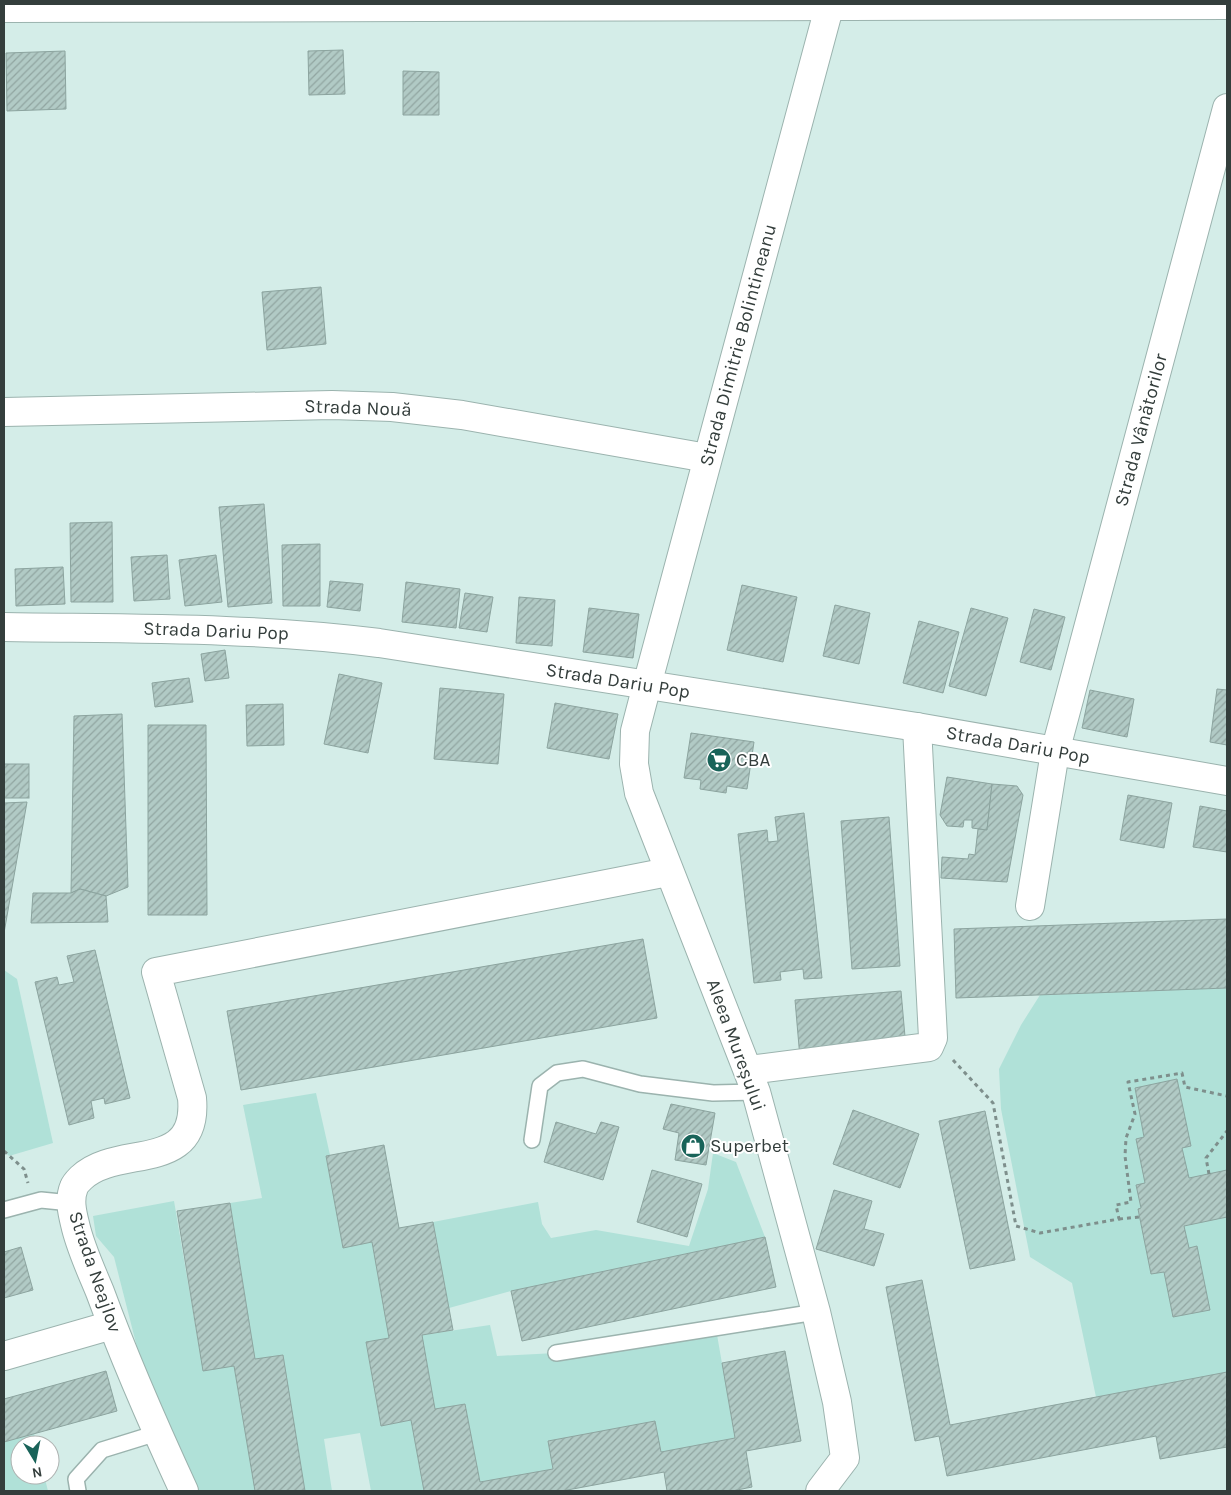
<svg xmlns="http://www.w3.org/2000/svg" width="1231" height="1495" viewBox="0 0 1231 1495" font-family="Karla,sans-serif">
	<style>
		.grass { fill: #b0e1d8 }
		.building { fill: url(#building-hatch); stroke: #8ca49f }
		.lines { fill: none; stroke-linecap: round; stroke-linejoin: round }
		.service-casing { stroke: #9bb3ae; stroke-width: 18 }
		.minor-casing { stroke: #9bb3ae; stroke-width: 30 }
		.tertiary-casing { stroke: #9bb3ae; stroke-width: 30 }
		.path { stroke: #7e8f8c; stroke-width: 3; stroke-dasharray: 4 4; stroke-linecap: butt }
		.service { stroke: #fff; stroke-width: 15 }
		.minor { stroke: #fff; stroke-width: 28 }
		.tertiary { stroke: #fff; stroke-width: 28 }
		.labels { text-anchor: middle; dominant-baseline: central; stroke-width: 4; stroke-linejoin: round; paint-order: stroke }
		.street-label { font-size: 19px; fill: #343e3c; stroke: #fff }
		.poi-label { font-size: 19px; fill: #343e3c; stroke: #fff; text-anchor: start }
	</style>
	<defs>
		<pattern id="building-hatch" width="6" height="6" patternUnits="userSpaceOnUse" patternTransform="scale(1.25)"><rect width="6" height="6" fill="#b1cac5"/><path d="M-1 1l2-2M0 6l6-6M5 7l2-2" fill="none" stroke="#91a5a1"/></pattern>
	</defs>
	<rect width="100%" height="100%" fill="#d4ede8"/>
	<!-- grass -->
	<g class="grass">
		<path d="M4,970L17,979L53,1143L9,1156L4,1151Z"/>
		<path d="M1227,988V1372L1096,1397L1072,1283L1030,1257L1001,1109L999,1069L1021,1025L1040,995Z"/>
		<path d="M316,1093L330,1155L326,1156L343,1247L372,1242L389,1338L366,1343L381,1426L411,1420L424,1491H371L360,1433L324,1439L332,1491H305L283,1355L255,1359L230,1203L262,1198L243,1105Z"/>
		<path d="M713,1153L736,1162L765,1237L511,1291L449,1308L433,1222L538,1202L542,1224L551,1238L596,1230L689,1246L708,1189Z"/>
		<path d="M174,1201L203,1370L234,1366L255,1491H198L139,1355L114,1257L96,1236L93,1216Z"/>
		<path d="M490,1325L497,1356L556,1353L716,1329L735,1438L661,1452L655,1421L548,1441L553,1469L480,1482L465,1404L435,1409L422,1335Z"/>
		<path d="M34,1433L37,1445H20V1475H44L48,1491H4V1442Z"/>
	</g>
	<!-- building -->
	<g class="building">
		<path d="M343,50L345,94L309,95L308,51Z"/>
		<path d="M65,51L66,109L7,111L6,53Z"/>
		<path d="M403,71L439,72V115H403Z"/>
		<path d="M321,287L326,344L267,350L262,292Z"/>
		<path d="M264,504L272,603L228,607L219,507Z"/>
		<path d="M112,522L113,602H71L70,523Z"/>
		<path d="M320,544V606H283L282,545Z"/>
		<path d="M167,555L170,599L134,601L131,557Z"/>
		<path d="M216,555L222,602L185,606L179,560Z"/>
		<path d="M63,567L65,604L16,606L15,569Z"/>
		<path d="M330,581L363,584L360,611L327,607Z"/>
		<path d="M406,582L460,589L456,628L402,622Z"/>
		<path d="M742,585L797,597L783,662L727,650Z"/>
		<path d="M465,593L493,597L487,632L459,628Z"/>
		<path d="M519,597L555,600L552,646L516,643Z"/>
		<path d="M835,605L870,613L859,664L823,656Z"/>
		<path d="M589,608L639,614L633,658L583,652Z"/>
		<path d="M971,608L1008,618L986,696L949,686Z"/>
		<path d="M1034,609L1065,617L1051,670L1020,662Z"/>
		<path d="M919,621L959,632L943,693L903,683Z"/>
		<path d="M225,650L229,678L205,681L201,654Z"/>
		<path d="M339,674L382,683L368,753L324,744Z"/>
		<path d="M189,678L193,702L155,707L152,683Z"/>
		<path d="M440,688L504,694L498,764L434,759Z"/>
		<path d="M1217,689L1227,690V745L1210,742Z"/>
		<path d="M1090,690L1134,699L1127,737L1082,728Z"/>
		<path d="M555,703L618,714L609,759L547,748Z"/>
		<path d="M283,704L284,745L247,746L246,705Z"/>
		<path d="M122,714L128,887L106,896L80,889L71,893L74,716Z"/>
		<path d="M148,725H206L207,915H148Z"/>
		<path d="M691,733L754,742L747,789L727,786L726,793L700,789L701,780L684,778Z"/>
		<rect x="4" y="764" width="25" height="34"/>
		<path d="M947,777L992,784L987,830L972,828V820H964L963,827L947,826L940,815Z"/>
		<path d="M992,784L1017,786L1023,795L1007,882L941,878L942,857L968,859L969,854L975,855L978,829L987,830Z"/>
		<path d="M1128,795L1172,803L1164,848L1120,840Z"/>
		<path d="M27,802L4,933V803Z"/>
		<path d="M1200,806L1227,811V852L1193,847Z"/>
		<path d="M804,813L822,978L804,979L803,969L780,972L781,980L754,983L738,834L767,830L768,842L778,841L775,817Z"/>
		<path d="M889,817L900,966L852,969L841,821Z"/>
		<path d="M80,889L106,896L108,922L31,923L33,893H71Z"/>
		<path d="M1227,919V988L956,998L954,929Z"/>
		<path d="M643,939L657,1018L241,1090L227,1011Z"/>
		<path d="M95,950L130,1098L105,1104L104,1098L91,1101L94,1118L69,1125L35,982L57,977L59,985L74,982L67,956Z"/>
		<path d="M901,991L906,1048L800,1058L795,1000Z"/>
		<path d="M1177,1079L1191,1146L1182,1148L1189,1178L1227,1170V1217L1184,1226L1189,1248L1197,1246L1210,1310L1173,1317L1164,1272L1151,1274L1138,1209L1141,1208L1136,1185L1145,1183L1136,1139L1144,1137L1135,1088Z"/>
		<path d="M671,1104L715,1113L706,1165L675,1160L679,1133L663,1129Z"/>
		<path d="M853,1110L919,1134L900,1188L833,1164Z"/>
		<path d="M985,1111L1015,1260L970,1269L939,1121Z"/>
		<path d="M556,1122L596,1134L601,1122L619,1127L603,1180L544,1162Z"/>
		<path d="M384,1145L399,1228L433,1222L453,1330L422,1335L435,1409L465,1404L480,1482L553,1469L548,1441L655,1421L661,1452L735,1438L722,1363L785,1351L801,1441L746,1451L752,1487L732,1491H667L664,1472L562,1491H424L411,1420L381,1426L366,1342L389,1338L372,1242L343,1248L326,1156Z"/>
		<path d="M652,1170L702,1184L687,1237L637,1222Z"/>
		<path d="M834,1190L872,1201L864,1229L884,1234L874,1266L816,1249Z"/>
		<path d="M230,1203L255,1359L283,1355L305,1491H255L234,1366L203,1371L177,1211Z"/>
		<path d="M765,1237L776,1287L522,1341L511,1291Z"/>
		<path d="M21,1247L33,1290L4,1298V1252Z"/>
		<path d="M922,1280L950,1425L1227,1372V1447L1160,1459L1156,1436L947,1476L939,1436L915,1441L886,1287Z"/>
		<path d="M106,1371L117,1411L4,1442V1399Z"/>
	</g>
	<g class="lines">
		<defs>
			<g id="service">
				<path d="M532,1140L540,1086L557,1073L583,1069L640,1084L713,1093L756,1092"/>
				<path d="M4,1210L41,1200L71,1203"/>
				<path d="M556,1353L816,1312"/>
				<path d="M78,1491L76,1479L102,1450L157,1433"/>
			</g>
			<g id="minor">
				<path d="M4,8L1227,5"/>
				<path d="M4,412L332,405L392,407L462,415L707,458"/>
				<path d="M1030,906L1055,752L1227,108"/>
				<path d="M749,1070L929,1047L933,1038L917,727"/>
				<path d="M4,1356L112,1325"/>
				<path d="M184,1491C154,1426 125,1360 100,1292C91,1270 80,1247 75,1224C72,1212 69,1199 74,1187C75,1184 78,1181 81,1178C117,1143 199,1175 192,1098L156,972L668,872"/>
				<path d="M820,1491L845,1458L837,1402L816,1312L756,1092L639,793L634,764L635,731L647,685L830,4"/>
			</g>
			<path id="tertiary" d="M4,627C129,629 254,627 379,643L917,727L1227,781"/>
		</defs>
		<!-- service casing -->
		<use href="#service" class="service-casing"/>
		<!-- minor casing -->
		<use href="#minor" class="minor-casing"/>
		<!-- tertiary casing -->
		<use href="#tertiary" class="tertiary-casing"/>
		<!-- path -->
		<g class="path">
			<path d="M953,1060L993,1103L1016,1226L1040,1233L1119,1219L1116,1205L1131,1202L1125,1156L1126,1138L1135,1114L1128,1082L1182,1073L1185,1087L1227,1096"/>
			<path d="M4,1151L24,1169L28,1183"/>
			<path d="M1209,1174L1206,1158L1227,1131"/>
			<path d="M1119,1219L1140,1217"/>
		</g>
		<!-- service -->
		<use href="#service" class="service"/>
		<!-- minor -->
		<use href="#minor" class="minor"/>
		<!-- tertiary -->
		<use href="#tertiary" class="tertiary"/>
	</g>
	<!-- icons -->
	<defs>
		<symbol id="supermarket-disc" viewBox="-11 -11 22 22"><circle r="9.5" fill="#196359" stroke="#fff"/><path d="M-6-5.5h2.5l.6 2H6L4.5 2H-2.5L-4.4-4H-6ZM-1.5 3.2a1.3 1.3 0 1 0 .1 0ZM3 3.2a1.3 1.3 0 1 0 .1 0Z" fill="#fff"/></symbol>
		<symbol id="shop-disc" viewBox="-11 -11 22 22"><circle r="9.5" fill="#196359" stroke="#fff"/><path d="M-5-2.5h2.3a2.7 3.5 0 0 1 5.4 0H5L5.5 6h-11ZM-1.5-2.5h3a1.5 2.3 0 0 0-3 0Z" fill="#fff"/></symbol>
	</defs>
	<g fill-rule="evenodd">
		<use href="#supermarket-disc" x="705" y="746" width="28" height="28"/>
		<use href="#shop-disc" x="679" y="1132" width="28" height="28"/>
	</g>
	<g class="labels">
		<!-- street labels -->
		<g class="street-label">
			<text transform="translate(738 345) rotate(-75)">Strada Dimitrie Bolintineanu</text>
			<text transform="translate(358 408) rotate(2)">Strada Nouă</text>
			<text transform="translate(1141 430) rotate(-75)">Strada Vânătorilor</text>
			<text transform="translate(216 631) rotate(2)">Strada Dariu Pop</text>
			<text transform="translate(618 681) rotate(9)">Strada Dariu Pop</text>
			<text transform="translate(1018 745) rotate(10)">Strada Dariu Pop</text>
			<text transform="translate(736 1045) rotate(70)">Aleea Mureșului</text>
			<text transform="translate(95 1272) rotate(71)">Strada Neajlov</text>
		</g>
		<!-- poi labels -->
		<g class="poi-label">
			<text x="736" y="760">CBA</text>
			<text x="710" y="1146">Superbet</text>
		</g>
	</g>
	<!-- border -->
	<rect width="1231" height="1495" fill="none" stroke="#343e3c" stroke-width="10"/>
	<!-- north arrow -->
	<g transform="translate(35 1460) rotate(170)"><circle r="24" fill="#ffffff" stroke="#aeb2b1"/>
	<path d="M0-4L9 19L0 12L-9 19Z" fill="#196359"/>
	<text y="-8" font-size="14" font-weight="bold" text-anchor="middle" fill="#343e3c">N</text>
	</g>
</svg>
